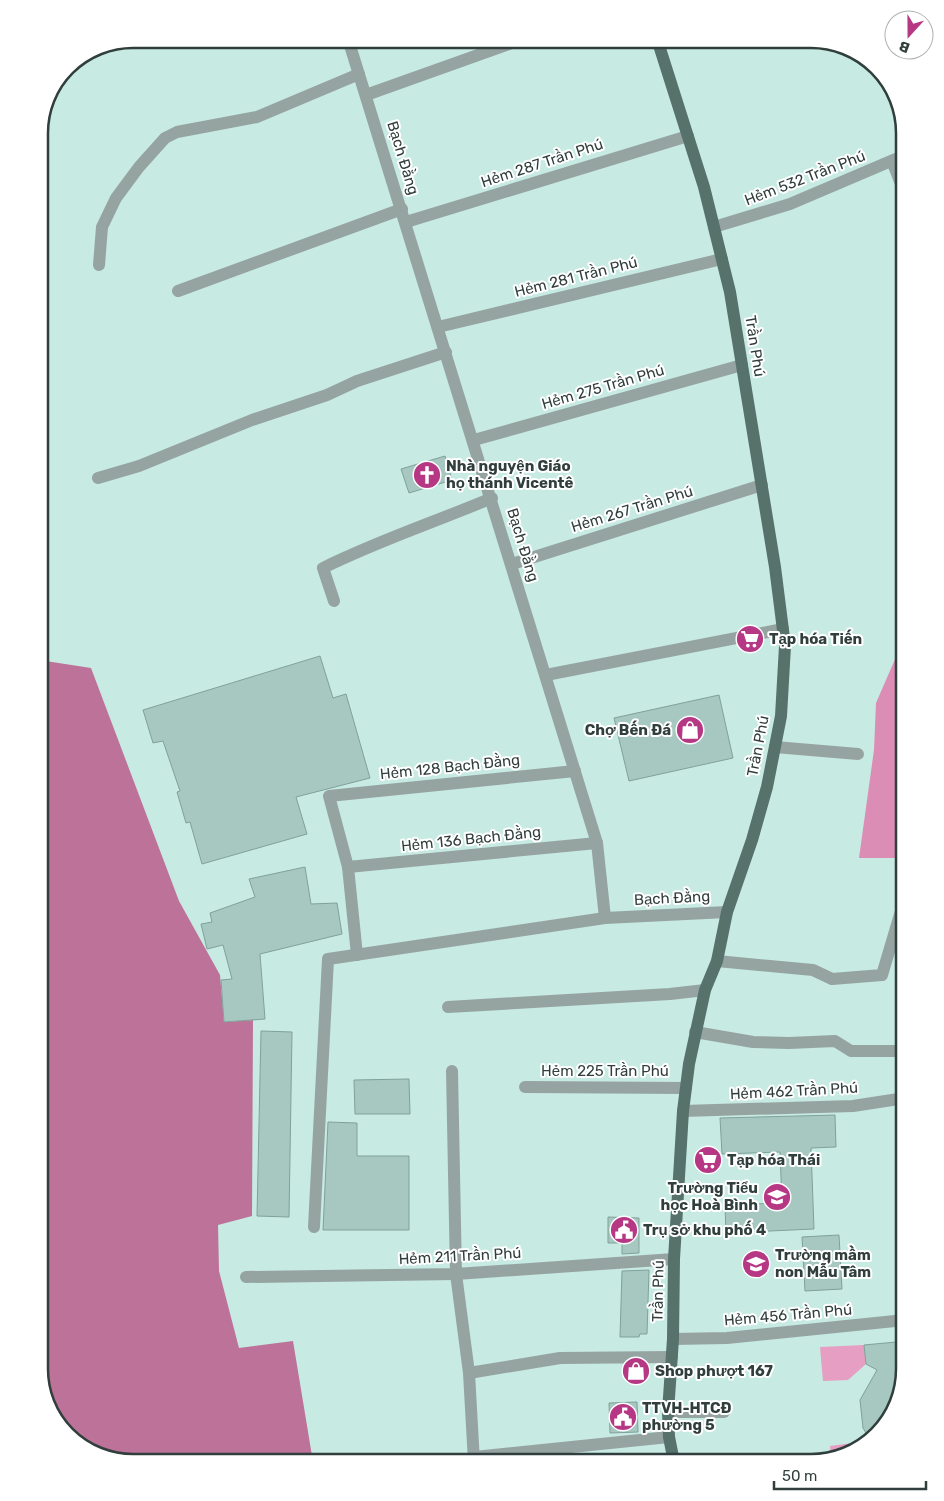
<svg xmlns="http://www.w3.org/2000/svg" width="944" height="1501" viewBox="0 0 944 1501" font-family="Rubik,sans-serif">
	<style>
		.green { fill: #e69ec2 }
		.forest { fill: #db8db5 }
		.water { fill: #bd7299 }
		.building { fill: #a7c8c1; stroke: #80a19a }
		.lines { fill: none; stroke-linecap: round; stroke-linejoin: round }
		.minor { stroke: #96a4a1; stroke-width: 12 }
		.major { stroke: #57716b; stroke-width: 12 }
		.labels { text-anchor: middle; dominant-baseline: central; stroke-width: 4; stroke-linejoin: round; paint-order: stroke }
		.street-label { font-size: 15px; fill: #313f3c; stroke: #fff }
		.poi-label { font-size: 15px; font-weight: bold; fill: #313f3c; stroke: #fff; text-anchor: start }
		.rim { fill: none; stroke: #313f3c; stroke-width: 2.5 }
	</style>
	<rect width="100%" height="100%" fill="#c7eae2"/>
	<!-- green -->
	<g class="green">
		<path d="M864,1345L866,1364L848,1380L823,1381L820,1347Z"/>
		<path d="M853,1443L858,1448L853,1452L831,1458L830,1446Z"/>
	</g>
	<!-- forest -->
	<path class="forest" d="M905,529V858H859L874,750L876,703L896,657L902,546Z"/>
	<!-- water -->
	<path class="water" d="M39,660L91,668L179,901L220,975L224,1022L253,1020L252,1216L218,1225L219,1271L239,1348L293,1341L313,1462H127L81,1447L49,1410L39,1369Z"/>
	<!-- building -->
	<g class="building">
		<path d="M445,456L452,480L409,493L401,469Z"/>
		<path d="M320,656L333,698L346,694L370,778L296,797L307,834L202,864L190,822L186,823L177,792L180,791L163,741L153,743L143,710Z"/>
		<path d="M719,695L733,758L629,781L614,718Z"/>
		<path d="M305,867L311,904L337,903L342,934L260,954L265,1019L224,1022L221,980L232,979L223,945L207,949L201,924L212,922L210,913L255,897L249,879Z"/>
		<path d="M261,1031L292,1032L289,1217L257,1216Z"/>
		<path d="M409,1079L410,1114H355L354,1080Z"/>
		<path d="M835,1115L836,1147L811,1148L814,1229L726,1233L725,1205L782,1203L780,1152L722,1154L720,1118Z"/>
		<path d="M328,1122L357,1123V1156H409V1230H323Z"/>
		<path d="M608,1217L639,1218V1253L622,1254V1243H608Z"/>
		<path d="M839,1235L842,1289L805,1291L802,1237Z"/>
		<path d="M649,1270L647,1334H640L639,1337H620L622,1271Z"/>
		<path d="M896,1342L905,1348V1369L893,1416L869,1438L863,1428L860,1400L877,1370L866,1364L864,1345Z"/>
		<path d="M637,1402L638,1432L610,1433L609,1403Z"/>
	</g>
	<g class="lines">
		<!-- minor -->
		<g class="minor">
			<path d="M348,39L597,843L605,918L727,912"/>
			<path d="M366,95L523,39"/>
			<path d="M892,161L905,194"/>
			<path d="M406,222L688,136"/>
			<path d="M714,227L790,204L905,155"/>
			<path d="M99,265L102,227L116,198L139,167L165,138L177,132L257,117L359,74"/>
			<path d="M178,291L402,209"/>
			<path d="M438,327L722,259"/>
			<path d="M474,440L742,365"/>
			<path d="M98,478L139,466L252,420L327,395L357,381L446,352"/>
			<path d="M512,564L762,485"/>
			<path d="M334,601L323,568C377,541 435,522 492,498"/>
			<path d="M546,675L783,629"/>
			<path d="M775,747L858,754"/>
			<path d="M348,867L597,843"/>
			<path d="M357,955L348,867L329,796L575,771"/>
			<path d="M717,961L813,970L832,979L882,975L901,911H905"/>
			<path d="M448,1007L670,994L705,990"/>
			<path d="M695,1032L753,1042L789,1043L835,1041L851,1051H905"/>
			<path d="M452,1071L456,1274L469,1373L474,1462"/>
			<path d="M525,1087L686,1088"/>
			<path d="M683,1111L853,1106L905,1098"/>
			<path d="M314,1227L328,959L605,918"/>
			<path d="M246,1277L456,1274L674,1259"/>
			<path d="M673,1339L727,1338L905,1320"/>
			<path d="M469,1373L560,1358L672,1357"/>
			<path d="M668,1412H724"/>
			<path d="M474,1457L669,1437"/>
		</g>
		<!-- major -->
		<path class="major" d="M657,39L704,187L730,292L775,567L785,646L781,716L767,787L752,840L727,912L717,961L705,990L689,1064L683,1111L674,1259L673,1339L668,1412L669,1437L674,1462"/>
	</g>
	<!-- icons -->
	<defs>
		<symbol id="church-disc" viewBox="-11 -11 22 22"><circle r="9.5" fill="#b63783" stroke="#fff"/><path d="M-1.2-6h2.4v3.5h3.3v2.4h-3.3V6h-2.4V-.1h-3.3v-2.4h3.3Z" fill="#fff"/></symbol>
		<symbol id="supermarket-disc" viewBox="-11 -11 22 22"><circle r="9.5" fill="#b63783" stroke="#fff"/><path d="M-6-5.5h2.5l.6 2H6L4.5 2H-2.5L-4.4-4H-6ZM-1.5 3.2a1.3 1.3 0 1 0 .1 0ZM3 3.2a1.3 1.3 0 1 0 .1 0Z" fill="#fff"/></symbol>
		<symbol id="shop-disc" viewBox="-11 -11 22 22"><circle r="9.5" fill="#b63783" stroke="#fff"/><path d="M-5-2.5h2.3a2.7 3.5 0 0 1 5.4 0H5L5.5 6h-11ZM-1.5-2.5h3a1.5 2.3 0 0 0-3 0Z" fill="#fff"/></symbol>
		<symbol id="school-disc" viewBox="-11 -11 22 22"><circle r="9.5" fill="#b63783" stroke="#fff"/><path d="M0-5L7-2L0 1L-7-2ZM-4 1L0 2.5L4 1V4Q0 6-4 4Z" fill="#fff"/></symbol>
		<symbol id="civic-disc" viewBox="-11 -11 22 22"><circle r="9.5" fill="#b63783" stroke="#fff"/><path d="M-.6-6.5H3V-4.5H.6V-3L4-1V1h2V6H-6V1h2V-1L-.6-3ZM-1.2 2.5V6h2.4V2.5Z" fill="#fff"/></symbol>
	</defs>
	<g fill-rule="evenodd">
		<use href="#church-disc" x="411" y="459" width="32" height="32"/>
		<use href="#supermarket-disc" x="734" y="623" width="32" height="32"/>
		<use href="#shop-disc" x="674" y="714" width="32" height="32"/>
		<use href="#supermarket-disc" x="692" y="1144" width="32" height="32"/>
		<use href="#school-disc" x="761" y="1181" width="32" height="32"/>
		<use href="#civic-disc" x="608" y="1214" width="32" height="32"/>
		<use href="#school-disc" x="740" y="1248" width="32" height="32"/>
		<use href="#shop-disc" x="620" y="1355" width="32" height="32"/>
		<use href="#civic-disc" x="607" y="1401" width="32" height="32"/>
	</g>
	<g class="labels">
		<!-- street labels -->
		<g class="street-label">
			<text transform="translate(403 158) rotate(73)">Bạch Đằng</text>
			<text transform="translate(542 163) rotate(-18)">Hẻm 287 Trần Phú</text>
			<text transform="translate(805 178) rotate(-21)">Hẻm 532 Trần Phú</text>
			<text transform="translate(576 277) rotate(-14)">Hẻm 281 Trần Phú</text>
			<text transform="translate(755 346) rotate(81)">Trần Phú</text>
			<text transform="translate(603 387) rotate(-16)">Hẻm 275 Trần Phú</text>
			<text transform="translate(632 509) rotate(-17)">Hẻm 267 Trần Phú</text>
			<text transform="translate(523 545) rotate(73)">Bạch Đằng</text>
			<text transform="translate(758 746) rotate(-79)">Trần Phú</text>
			<text transform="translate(450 767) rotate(-6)">Hẻm 128 Bạch Đằng</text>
			<text transform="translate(471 839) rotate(-6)">Hẻm 136 Bạch Đằng</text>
			<text transform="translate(672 898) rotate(-3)">Bạch Đằng</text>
			<text x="605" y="1071">Hẻm 225 Trần Phú</text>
			<text transform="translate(794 1091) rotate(-3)">Hẻm 462 Trần Phú</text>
			<text transform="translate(460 1256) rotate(-3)">Hẻm 211 Trần Phú</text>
			<text transform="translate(658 1291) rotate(-89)">Trần Phú</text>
			<text transform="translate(788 1315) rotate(-5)">Hẻm 456 Trần Phú</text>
		</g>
		<!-- poi labels -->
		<g class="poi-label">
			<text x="446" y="466">Nhà nguyện Giáo<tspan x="446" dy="17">họ thánh Vicentê</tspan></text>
			<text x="769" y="639">Tạp hóa Tiến</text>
			<text x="671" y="730" text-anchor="end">Chợ Bến Đá</text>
			<text x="727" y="1160">Tạp hóa Thái</text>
			<text x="758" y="1188" text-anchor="end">Trường Tiểu<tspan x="758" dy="17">học Hoà Bình</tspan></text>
			<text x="643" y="1230">Trụ sở khu phố 4</text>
			<text x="775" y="1255">Trường mầm<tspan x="775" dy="17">non Mẫu Tâm</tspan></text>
			<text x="655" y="1371">Shop phượt 167</text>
			<text x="642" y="1408">TTVH-HTCĐ<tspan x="642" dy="17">phường 5</tspan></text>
		</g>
	</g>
	<!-- crop -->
	<path d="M0 0H944V1501H0ZM133 48H811A85 85 0 0 1 896 133V1369A85 85 0 0 1 811 1454H133A85 85 0 0 1 48 1369V133A85 85 0 0 1 133 48Z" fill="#fff" fill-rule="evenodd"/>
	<path class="rim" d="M133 48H811A85 85 0 0 1 896 133V1369A85 85 0 0 1 811 1454H133A85 85 0 0 1 48 1369V133A85 85 0 0 1 133 48Z"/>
	<!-- north arrow -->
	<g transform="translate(909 35) rotate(201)"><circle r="24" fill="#ffffff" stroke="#adb2b1"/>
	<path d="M0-4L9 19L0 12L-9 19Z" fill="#b63783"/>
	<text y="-8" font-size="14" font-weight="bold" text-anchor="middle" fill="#313f3c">B</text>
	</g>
	<!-- scale -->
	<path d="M774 1481v8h152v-8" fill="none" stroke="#313f3c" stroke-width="2.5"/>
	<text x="782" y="1481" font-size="15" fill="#313f3c" stroke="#ffffff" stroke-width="4" paint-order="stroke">50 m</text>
</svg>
